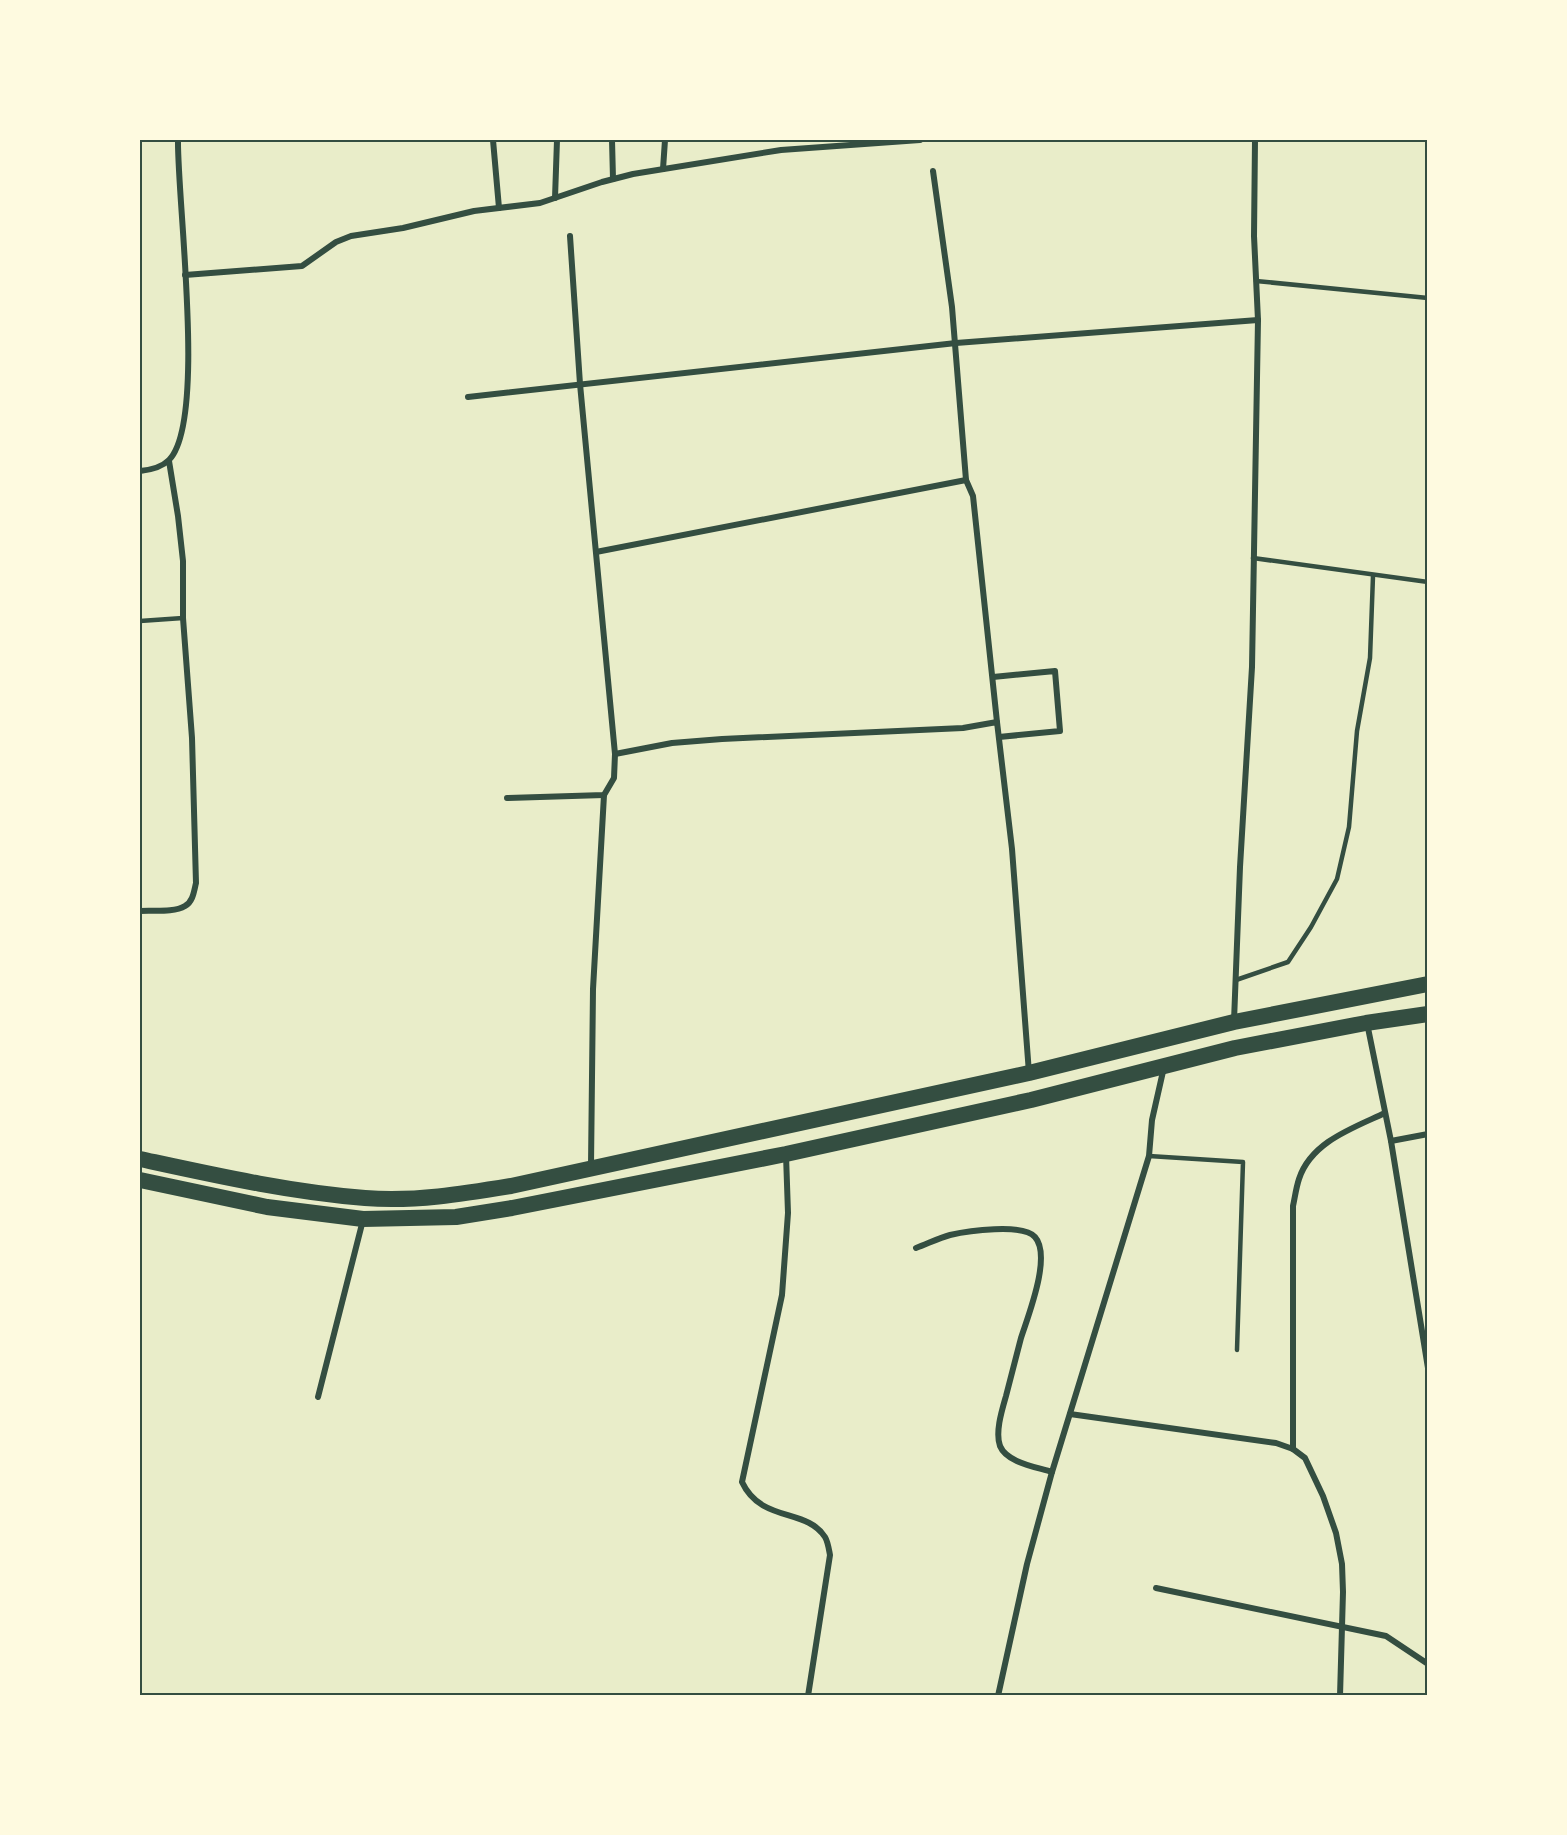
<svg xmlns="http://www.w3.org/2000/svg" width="1567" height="1835" viewBox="0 0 1567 1835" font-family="'Asap Condensed',sans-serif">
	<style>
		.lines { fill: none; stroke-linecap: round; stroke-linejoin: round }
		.service { stroke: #344e41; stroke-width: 4.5 }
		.minor { stroke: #344e41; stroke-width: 6 }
		.trunk { stroke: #344e41; stroke-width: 16 }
		.neatline { fill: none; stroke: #344e41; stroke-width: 2 }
	</style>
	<rect width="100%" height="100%" fill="#e9edc9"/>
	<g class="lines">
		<!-- service -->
		<g class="service">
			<path d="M1256,281L1428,298"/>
			<path d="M1253,558L1428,582"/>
			<path d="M140,621L183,618"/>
			<path d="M1236,980L1288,962L1311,927L1337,879L1349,827L1357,731L1370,658L1373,576"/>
			<path d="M1149,1156L1243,1162L1237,1350"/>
		</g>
		<!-- minor -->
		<g class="minor">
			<path d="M493,140L499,208"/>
			<path d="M612,140L613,179"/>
			<path d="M663,169L665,140"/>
			<path d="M933,171L952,307L966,480L973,496L997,722"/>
			<path d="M555,198L557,140"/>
			<path d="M185,275L302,266L336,242L351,236L403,228L474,211L540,203L602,182L633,174L781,150L920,140"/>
			<path d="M468,397L956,343L1258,320"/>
			<path d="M140,471C150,470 161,468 169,460C207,421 177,201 178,140"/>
			<path d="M596,552L966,480"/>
			<path d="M993,677L1055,671L1060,731L999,737"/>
			<path d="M615,754L672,743L722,739L963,728L997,722L1012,849L1029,1073"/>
			<path d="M507,798L604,795L614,778L615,754L580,384L570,236"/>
			<path d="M140,911C152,910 174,913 185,906C193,902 194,891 196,883L192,738L183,618V561L178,516L169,461"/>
			<path d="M1234,1021L1240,867L1252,667L1258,320L1254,236L1255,140"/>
			<path d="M1367,1023L1391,1141L1428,1368"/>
			<path d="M1391,1141L1428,1134"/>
			<path d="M786,1155L788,1213L782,1295L742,1482C761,1523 807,1508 825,1537C828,1542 829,1550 830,1555L808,1696"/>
			<path d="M591,1166L593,989L604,795"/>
			<path d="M916,1248C927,1244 939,1238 950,1235C967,1231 1023,1223 1035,1237C1052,1256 1028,1316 1021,1338C1016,1358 1011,1377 1006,1396C1002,1410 995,1432 1000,1446C1007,1463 1037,1467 1052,1472"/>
			<path d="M318,1397L363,1220"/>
			<path d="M1070,1414L1276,1443L1293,1449L1305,1458L1323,1496L1336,1533L1342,1564L1343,1592L1340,1696"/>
			<path d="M1293,1449V1206C1295,1197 1296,1188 1299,1179C1311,1142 1353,1128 1385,1113"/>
			<path d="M1156,1588L1386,1636L1428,1664"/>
			<path d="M998,1696L1027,1564L1052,1472L1149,1156L1152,1120L1164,1067"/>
		</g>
		<!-- trunk -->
		<g class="trunk">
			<path d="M140,1159C214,1175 289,1192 365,1198C414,1202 463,1194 511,1186L1029,1073L1234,1022L1428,984"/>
			<path d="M140,1180L267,1207L363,1219L456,1217L512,1208L786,1154L1031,1100L1235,1048L1366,1023L1428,1014"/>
		</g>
	</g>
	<!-- border -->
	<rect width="1567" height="1835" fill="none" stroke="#fefae0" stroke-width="282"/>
	<rect x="141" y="141" width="1285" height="1553" class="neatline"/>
</svg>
